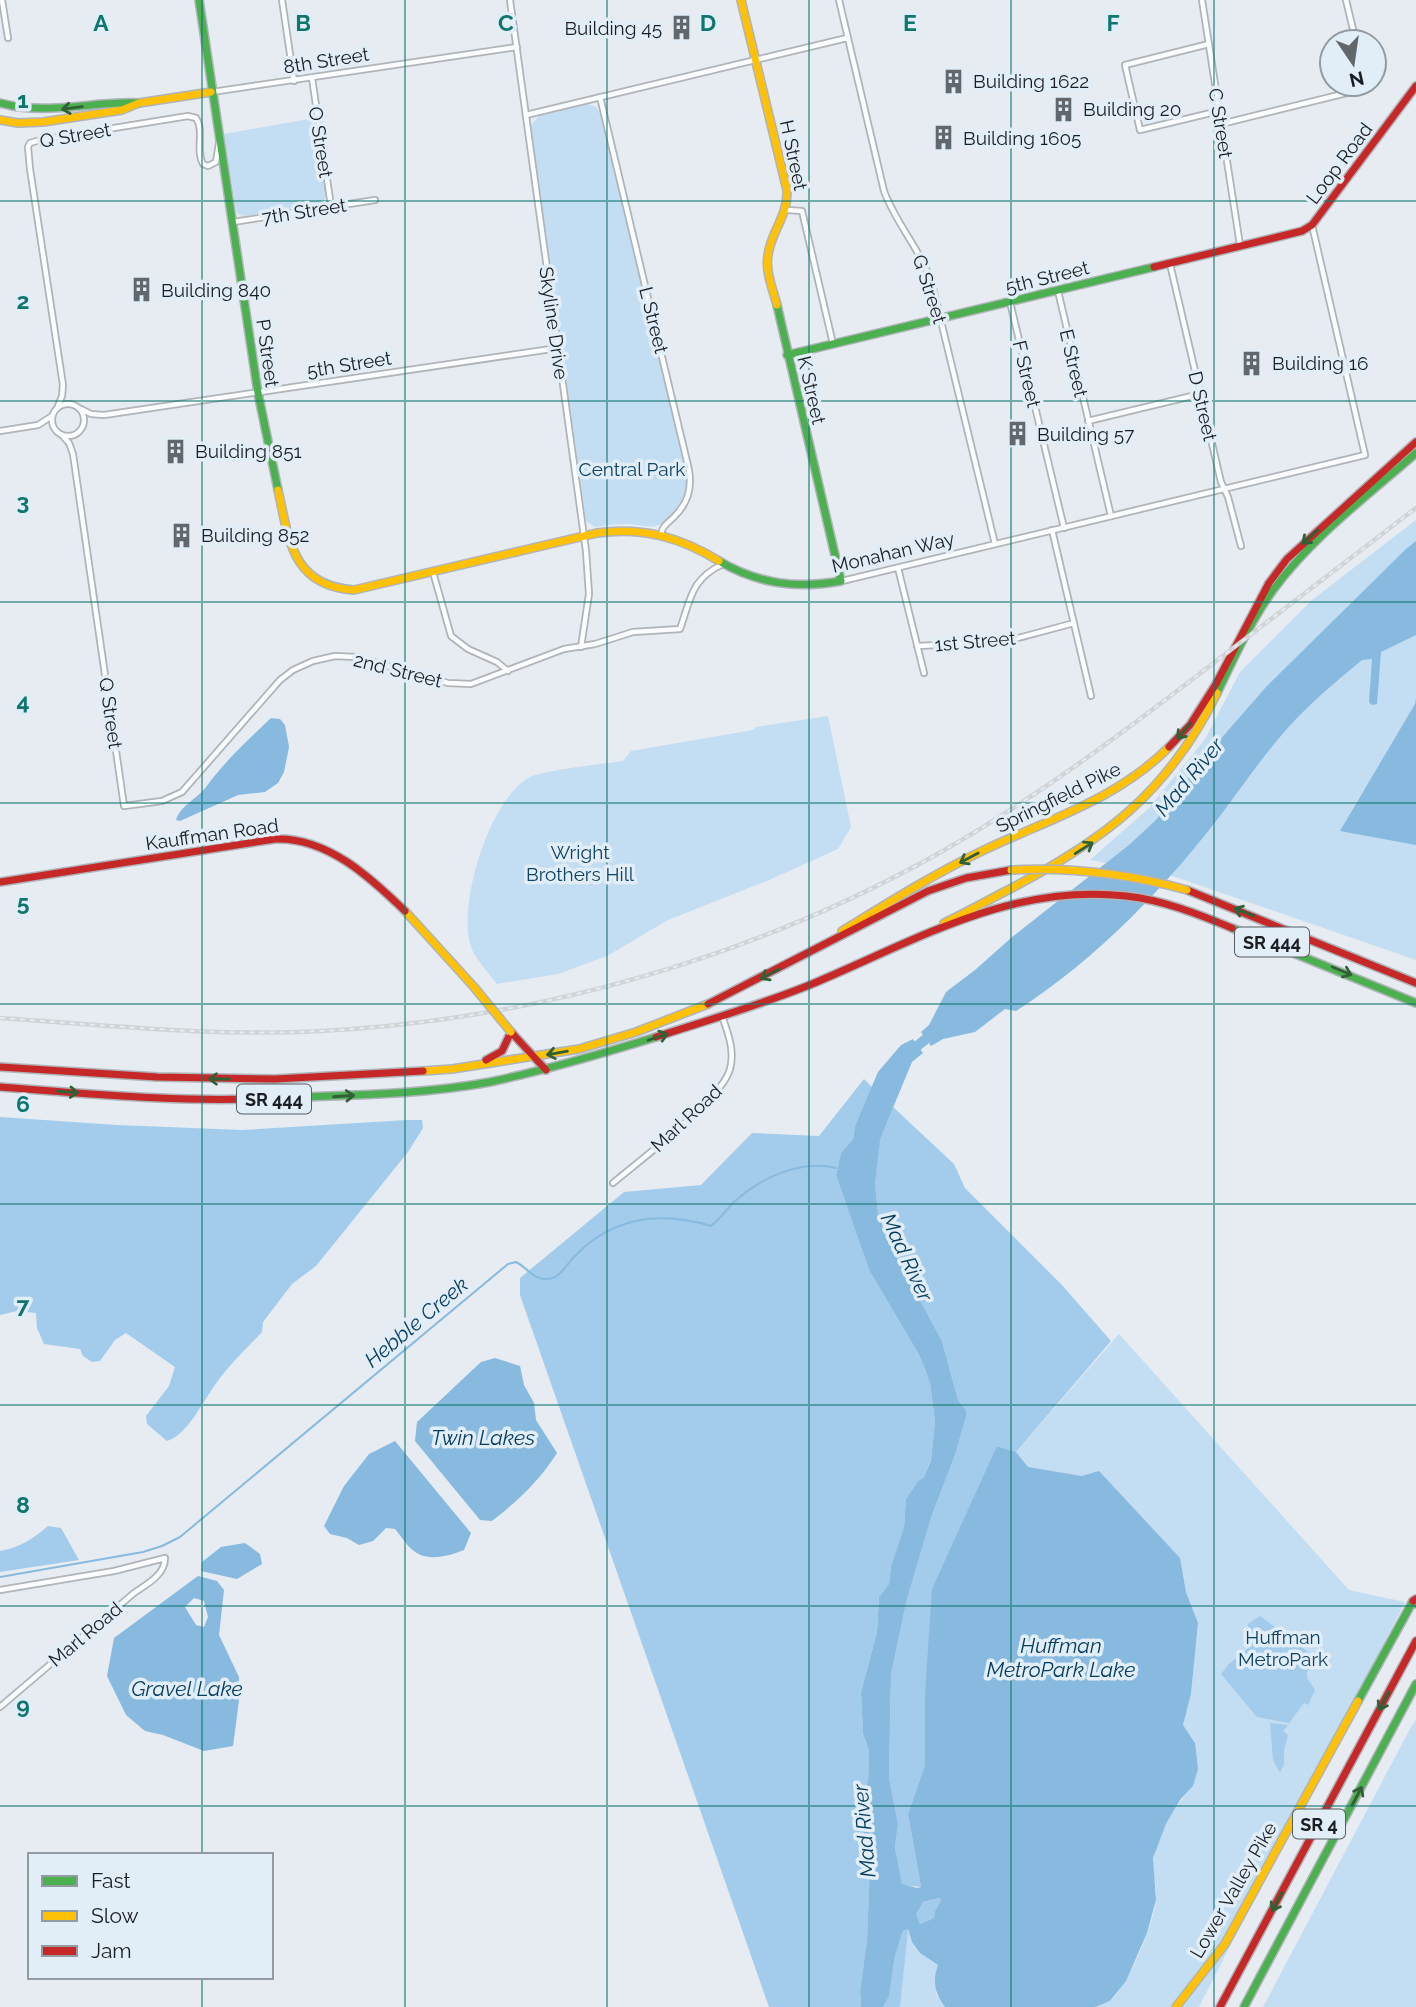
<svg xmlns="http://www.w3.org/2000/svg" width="1416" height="2007" viewBox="0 0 1416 2007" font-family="Raleway,sans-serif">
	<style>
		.green { fill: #c3ddf2 }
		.forest { fill: #a3cbeb }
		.water { fill: #88b9df; fill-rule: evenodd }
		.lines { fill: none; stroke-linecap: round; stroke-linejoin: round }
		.stream { stroke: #88b9df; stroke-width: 2 }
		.river { stroke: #88b9df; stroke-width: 10 }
		.street-casing { stroke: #afb4b9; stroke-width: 8 }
		.fast-casing { stroke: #afb4b9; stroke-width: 10 }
		.slow-casing { stroke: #afb4b9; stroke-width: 10 }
		.jam-casing { stroke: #afb4b9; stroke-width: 10 }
		.street { stroke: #fbfcfd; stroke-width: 4.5 }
		.fast { stroke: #4caf50; stroke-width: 7 }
		.slow { stroke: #ffc107; stroke-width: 7 }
		.jam { stroke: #c62828; stroke-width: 7 }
		.rail-casing { stroke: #d2d3d5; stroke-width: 4.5 }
		.rail { stroke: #e1edf7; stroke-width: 2; stroke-dasharray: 5; stroke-linecap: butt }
		.slow-bridge-casing { stroke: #afb4b9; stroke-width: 10; stroke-linecap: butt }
		.slow-bridge { stroke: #ffc107; stroke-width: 7 }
		.oneway { stroke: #316037 }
		.grid { fill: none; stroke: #0f766e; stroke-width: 2; stroke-opacity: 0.55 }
		.labels { text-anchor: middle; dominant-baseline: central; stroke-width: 7; stroke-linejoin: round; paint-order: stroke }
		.shield { fill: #e1edf7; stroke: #565d63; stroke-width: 2 }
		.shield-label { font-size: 18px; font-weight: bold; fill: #1b1f23 }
		.poi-label { font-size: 19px; fill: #1b1f23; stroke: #e1edf7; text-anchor: start }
		.street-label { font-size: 19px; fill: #1b1f23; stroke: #e1edf7 }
		.park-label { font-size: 19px; fill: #0f4366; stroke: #e1edf7 }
		.water-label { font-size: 21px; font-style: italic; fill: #083e61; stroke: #e1edf7 }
		.grid-label { font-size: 23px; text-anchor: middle; font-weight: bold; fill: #0f766e; stroke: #e1edf7; stroke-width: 7; stroke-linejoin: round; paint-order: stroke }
	</style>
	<rect width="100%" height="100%" fill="#e6ecf2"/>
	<!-- green -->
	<g class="green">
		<path d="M587,104L596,107L601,115L687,478C687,496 675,521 655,526C648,528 636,524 628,524C616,524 606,525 595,527L586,521L531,125L539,116Z"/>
		<path d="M315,118L327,194L324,201L321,204L244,216L239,215L236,210L224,134Z"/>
		<path d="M1416,520V960L1164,873L1090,860L1149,808L1205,739L1240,672L1312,600Z"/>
		<path d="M828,716L851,827L838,849L769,880L668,920L607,956L558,974L497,984C488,972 474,958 470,944C459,900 489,802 528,778C541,770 605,764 623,761L631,751L753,730L756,727Z"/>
		<path d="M1119,1334L1349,1590L1405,1602L1199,2007H1095C1099,2005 1106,2003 1110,2001C1127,1988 1155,1921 1156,1899C1157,1885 1151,1869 1154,1856C1161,1830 1175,1805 1193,1786L1195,1743L1183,1725L1191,1694L1198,1623L1186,1592L1180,1558L1082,1476L1027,1467L1016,1452Z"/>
		<path d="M1416,1720V2007H1263L1411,1727Z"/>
		<path d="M908,1929L912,1942L920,1953L938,1965L936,1994L945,2007H883Z"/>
	</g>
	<!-- forest -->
	<g class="forest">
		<path d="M864,1079L872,1087L855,1126L853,1139L841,1153L836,1175L869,1270L918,1353L925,1369L930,1383L935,1422L931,1459L924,1477L918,1481L906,1499L904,1527L891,1566L889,1584L879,1597L877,1632L861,1692L863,1734L869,1750V1761L868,1781L864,1791L862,1826L870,1864L867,1940L860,1991L861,2007H769L520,1295V1278L624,1192L701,1185L752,1133L819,1136Z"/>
		<path d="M893,1107L954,1164L965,1188L1061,1284L1111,1341L1016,1452L997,1446L925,1694V1765L908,1814L921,1887L902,1885L895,1847L898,1824L889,1778L891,1674L907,1599L932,1515L955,1455L966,1417V1410L958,1400L942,1341L888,1241L878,1213L875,1184L879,1139Z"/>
		<path d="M0,1117L117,1125L242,1130L407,1120H422L423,1128L408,1152L316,1266L292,1284L263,1322L262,1332C247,1348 230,1364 217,1382C204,1399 188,1435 167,1441L147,1424L146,1416L169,1386L175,1367L126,1333L115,1340L100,1361L92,1362L83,1356L80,1349L44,1344L37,1328L36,1313L17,1311L0,1315Z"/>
		<path d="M48,1526L61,1528L79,1560L0,1572V1551C19,1548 34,1538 48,1526Z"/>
		<path d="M1260,1616L1318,1659L1307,1672V1678L1315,1690L1308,1705L1304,1703L1289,1723L1257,1717L1221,1674L1229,1664L1251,1646L1248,1624Z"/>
		<path d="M1270,1723L1288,1725L1283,1731L1288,1735L1284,1750V1764L1280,1773L1273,1760Z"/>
		<path d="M939,1898L941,1900L935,1911L934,1918L920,1924L915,1914L923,1902Z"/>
		<path d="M908,1929L900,2007H883L889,1996L895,1956L903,1931Z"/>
	</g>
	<!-- water -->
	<g class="water">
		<path d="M1416,541V635L1381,652L1377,704L1372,705L1369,702L1372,659L1362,660C1343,676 1323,692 1306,709C1275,739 1251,774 1226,808C1168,885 1097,959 1016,1011L1005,1009L975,1032L943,1039L931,1046L929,1043L934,1037L927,1040L925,1038L929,1032L923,1035L921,1032L929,1025L946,992L975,970L1011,938L1129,845L1156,820L1198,765L1266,687L1406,549Z"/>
		<path d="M1416,698V845L1340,831L1415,704Z"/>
		<path d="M271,718L280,719L285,725L289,747L284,772L278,783L265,792L238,795L180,821L176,820C180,806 198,798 206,787C225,761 248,740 271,718Z"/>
		<path d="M913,1039L915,1042L911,1046L916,1044L918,1047L915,1052L920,1049L923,1053L912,1062L880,1139L875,1184L878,1213L888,1241L942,1341L958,1400L966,1410V1417L955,1455L932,1515L907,1599L891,1674L889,1778L898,1824L895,1847L902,1884L917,1888L921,1887L908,1814L925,1765V1694L932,1589L997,1446L1016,1452L1028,1467L1082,1476L1099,1471L1180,1558L1186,1592L1198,1623L1191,1694L1183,1725L1195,1743L1198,1769L1193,1786L1180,1800L1166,1824L1153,1858L1156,1900L1147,1933L1126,1981L1110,2001L1095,2007H945C935,1993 932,1982 938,1965L920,1953L912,1942L908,1929L903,1931L895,1956L889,1996L883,2007H861L860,1991L867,1940L870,1864L862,1826L864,1791L868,1781L869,1761V1750L863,1734L861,1692L877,1632L879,1597L889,1584L891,1566L904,1527L906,1499L918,1481L924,1477L931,1460L935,1422L930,1383L925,1369L918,1353L869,1270L836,1175L841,1153L853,1139L855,1126L878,1072L901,1045ZM939,1898L941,1900L935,1911L934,1918L920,1924L916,1914L923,1902Z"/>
		<path d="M495,1358L520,1366L524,1385L534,1403L536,1420L557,1453C539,1481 518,1501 492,1521L480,1520L415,1441L417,1422L481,1362Z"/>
		<path d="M395,1441L471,1533L464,1550C450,1556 427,1562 414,1551C407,1546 401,1536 395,1529L386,1528L373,1541L359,1545L347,1538L330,1534L324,1526L344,1486L369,1454Z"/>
		<path d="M245,1543L260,1554L262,1564L237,1579L201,1571L202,1562L221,1547Z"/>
		<path d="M198,1576L217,1581L224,1590L219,1635L239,1677V1701L233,1746L204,1751L163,1735L145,1731L126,1715L107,1676L114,1638ZM194,1598L204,1601L208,1617L204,1627L196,1625L185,1607Z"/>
	</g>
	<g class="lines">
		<!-- stream -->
		<path class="stream" d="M0,1577L143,1552L162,1546L180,1537L508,1264L516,1262C528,1268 533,1280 548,1279C561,1278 567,1263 576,1255C614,1216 660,1211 711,1226C722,1217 725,1211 734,1202C760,1178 801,1159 836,1168"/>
		<!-- river -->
		<path class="river" d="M906,1055L937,1030"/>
		<defs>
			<g id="street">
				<path d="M2,0L8,38"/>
				<path d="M282,0L294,81"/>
				<path d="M510,0L586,551L589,594L581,647"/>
				<path d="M839,0L884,191C896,224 921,250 932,284L995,544"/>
				<path d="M1202,0L1240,245"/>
				<path d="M1346,0L1356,42"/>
				<path d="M1209,44L1125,65L1140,130L1219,111"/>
				<path d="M312,78L331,206"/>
				<path d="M212,92L517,47"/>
				<path d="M600,97L689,470C692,489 688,503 674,517C668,523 663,525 661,534"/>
				<path d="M526,115L847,38"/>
				<path d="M1221,124L1367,88L1366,84"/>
				<path d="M787,210L802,211L833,344"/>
				<path d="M233,222L375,200"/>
				<path d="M1170,264L1221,482L1228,497L1241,546"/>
				<path d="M1058,291L1111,516"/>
				<path d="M1010,302L1064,528"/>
				<circle cx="68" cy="420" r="16"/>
				<path d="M58,406L62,396L63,385L30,169L28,147L30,143L40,140L188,116L196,118C205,131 195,150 203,164L208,166L216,162L219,143"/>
				<path d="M81,409L91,414L104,415L558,348"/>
				<path d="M1088,421L1200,394"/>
				<path d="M0,431L38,425L52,416"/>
				<path d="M62,435L69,443L73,454L124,806L162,801L182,792L280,680L293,670L313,661L335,656L356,657L448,683L471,684L564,649L595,644L633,632L680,629C691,598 691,579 723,564"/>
				<path d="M1052,530L1091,696"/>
				<path d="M898,568L924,673"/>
				<path d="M433,572L451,636L468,649L497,662L508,671"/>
				<path d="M842,581L1365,455L1312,225"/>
				<path d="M917,646L1003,642L1074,623"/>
				<path d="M613,1183C639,1161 723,1098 730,1069C735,1051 728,1033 722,1016"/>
				<path d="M0,1590L114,1571L165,1558C165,1575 147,1584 134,1593L0,1707"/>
			</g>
			<g id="fast">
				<path d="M199,0L258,393L278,490"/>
				<path d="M0,103C48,116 91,101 139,103"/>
				<path d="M787,355L1154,267"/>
				<path d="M719,561C758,584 797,589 841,581L777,305"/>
				<path d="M1217,693C1234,658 1250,622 1273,590C1312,537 1367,496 1416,453"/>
				<path d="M1232,928L1416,1003"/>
				<path d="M276,1098C347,1095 420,1095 490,1082C546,1070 601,1054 656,1037"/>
				<path d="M1358,1701L1413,1601L1416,1604"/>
				<path d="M1244,2007L1416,1684"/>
			</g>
			<g id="slow">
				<path d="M741,0L787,190C788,217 771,231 768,255C765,271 773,290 777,305"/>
				<path d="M0,120L18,123L43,122L122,110L139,103L211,92"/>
				<path d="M278,490C289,540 292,586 354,590L597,533C643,527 680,537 719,561"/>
				<path d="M405,911L474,987"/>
				<path d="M944,923C965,913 985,902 1006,891C1103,841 1168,793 1217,693"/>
				<path d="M842,931C888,903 934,874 982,851C1047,820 1118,799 1169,747"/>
				<path d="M423,1071L452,1069L579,1049L636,1032L708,1004"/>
				<path d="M1176,2007L1225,1944L1358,1701"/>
			</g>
			<g id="jam">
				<path d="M1154,267L1302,231L1312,225L1416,86"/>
				<path d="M1169,747L1190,725L1216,684L1269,583L1287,559L1416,442"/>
				<path d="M0,882L275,839C327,837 370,877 405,911"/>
				<path d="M1187,890L1416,983"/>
				<path d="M708,1004L928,891L966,878L1011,870"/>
				<path d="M511,1032L546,1070"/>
				<path d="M656,1037C708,1020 761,1005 812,984C915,941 1010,883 1126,896C1163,900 1198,914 1232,928"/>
				<path d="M486,1060L502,1051L511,1032"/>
				<path d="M0,1067L157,1077L275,1079L423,1071"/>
				<path d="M0,1087C91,1094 184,1103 276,1098"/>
				<path d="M1413,1601L1416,1599"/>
				<path d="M1220,2007L1416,1641"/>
			</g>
		</defs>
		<!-- street casing -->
		<use href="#street" class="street-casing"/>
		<!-- fast casing -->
		<use href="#fast" class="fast-casing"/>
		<!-- slow casing -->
		<use href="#slow" class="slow-casing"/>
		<!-- jam casing -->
		<use href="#jam" class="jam-casing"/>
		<!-- street -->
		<use href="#street" class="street"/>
		<!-- fast -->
		<use href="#fast" class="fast"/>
		<!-- slow -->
		<use href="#slow" class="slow"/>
		<!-- jam -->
		<use href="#jam" class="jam"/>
		<defs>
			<path id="rail" d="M0,1018C107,1025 214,1037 321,1031C535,1020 753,958 941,852C1036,798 1124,732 1211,665C1279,613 1348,560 1416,508"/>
		</defs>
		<!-- rail casing -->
		<use href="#rail" class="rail-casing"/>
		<!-- rail -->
		<use href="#rail" class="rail"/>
		<defs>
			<g id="slow-bridge">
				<path d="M1011,870C1071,867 1129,874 1187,890"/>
				<path d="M474,987L511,1032"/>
			</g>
		</defs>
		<!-- slow-bridge casing -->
		<use href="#slow-bridge" class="slow-bridge-casing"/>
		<!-- slow-bridge -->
		<use href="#slow-bridge" class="slow-bridge"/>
	</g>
	<!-- one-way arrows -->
	<defs><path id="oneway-shaft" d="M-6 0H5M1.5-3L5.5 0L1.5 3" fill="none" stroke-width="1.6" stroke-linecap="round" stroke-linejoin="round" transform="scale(1.75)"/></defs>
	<g class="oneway">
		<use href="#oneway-shaft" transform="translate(72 108) rotate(172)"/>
		<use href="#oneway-shaft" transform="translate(1310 537) rotate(138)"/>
		<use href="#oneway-shaft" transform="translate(1184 731) rotate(130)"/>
		<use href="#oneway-shaft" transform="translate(1084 848) rotate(-32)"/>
		<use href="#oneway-shaft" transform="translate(969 858) rotate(152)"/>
		<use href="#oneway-shaft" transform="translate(1244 912) rotate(-159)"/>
		<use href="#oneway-shaft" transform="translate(1342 971) rotate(22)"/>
		<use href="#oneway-shaft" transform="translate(770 974) rotate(152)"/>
		<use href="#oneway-shaft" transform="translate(658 1037) rotate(-18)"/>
		<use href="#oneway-shaft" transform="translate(557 1053) rotate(170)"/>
		<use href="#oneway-shaft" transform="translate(219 1079) rotate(180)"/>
		<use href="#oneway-shaft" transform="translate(68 1092) rotate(4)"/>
		<use href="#oneway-shaft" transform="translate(344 1096) rotate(-4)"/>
		<use href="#oneway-shaft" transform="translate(1384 1701) rotate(118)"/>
		<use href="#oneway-shaft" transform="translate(1357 1796) rotate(-62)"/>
		<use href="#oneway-shaft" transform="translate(1277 1902) rotate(118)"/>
	</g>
	<!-- grid -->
	<path class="grid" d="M202,0V1855M405,0V2007M607,0V2007M809,0V2007M1011,0V2007M1214,0V2007M0,201H1416M0,401H1416M0,602H1416M0,803H1416M0,1004H1416M0,1204H1416M0,1405H1416M0,1606H1416M0,1806H1416M202,1977V2007"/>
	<!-- icons -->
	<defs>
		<symbol id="building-bare" viewBox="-9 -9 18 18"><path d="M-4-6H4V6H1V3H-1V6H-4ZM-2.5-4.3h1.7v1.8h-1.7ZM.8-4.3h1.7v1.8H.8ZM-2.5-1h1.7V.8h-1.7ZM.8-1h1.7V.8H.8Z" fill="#62676b" stroke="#e1edf7" stroke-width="2.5" paint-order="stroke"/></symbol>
	</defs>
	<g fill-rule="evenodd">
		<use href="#building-bare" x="664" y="10" width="35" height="35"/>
		<use href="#building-bare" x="936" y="64" width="35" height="35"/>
		<use href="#building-bare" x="1046" y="92" width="35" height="35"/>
		<use href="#building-bare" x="926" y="120" width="35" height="35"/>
		<use href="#building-bare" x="124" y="272" width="35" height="35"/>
		<use href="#building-bare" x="1234" y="346" width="35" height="35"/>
		<use href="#building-bare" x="1000" y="416" width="35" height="35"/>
		<use href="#building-bare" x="158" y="434" width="35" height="35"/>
		<use href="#building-bare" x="164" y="518" width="35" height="35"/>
	</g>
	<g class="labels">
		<!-- shield labels -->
		<g class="shield">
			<rect x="1235" y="927.5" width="74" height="29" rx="5"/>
			<rect x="237" y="1084.5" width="74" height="29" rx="5"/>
			<rect x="1293" y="1809.5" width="52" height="29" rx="5"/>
		</g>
		<g class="shield-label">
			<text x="1272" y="942">SR 444</text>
			<text x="274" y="1099">SR 444</text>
			<text x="1319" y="1824">SR 4</text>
		</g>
		<!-- poi labels -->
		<g class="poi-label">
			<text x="662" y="28" text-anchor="end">Building 45</text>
			<text x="973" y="81">Building 1622</text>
			<text x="1083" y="109">Building 20</text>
			<text x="963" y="138">Building 1605</text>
			<text x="161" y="290">Building 840</text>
			<text x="1272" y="363">Building 16</text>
			<text x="1037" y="434">Building 57</text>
			<text x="195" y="451">Building 851</text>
			<text x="201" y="535">Building 852</text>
		</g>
		<!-- street labels -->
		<g class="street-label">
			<text transform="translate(326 60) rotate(-9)">8th Street</text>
			<text transform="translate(1221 123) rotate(81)">C Street</text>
			<text transform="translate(75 135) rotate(-10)">Q Street</text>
			<text transform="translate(321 142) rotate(81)">O Street</text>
			<text transform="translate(794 155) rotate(78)">H Street</text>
			<text transform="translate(1339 163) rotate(-53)">Loop Road</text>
			<text transform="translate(304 211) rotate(-9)">7th Street</text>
			<text transform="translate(1047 277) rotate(-14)">5th Street</text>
			<text transform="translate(930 289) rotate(72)">G Street</text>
			<text transform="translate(654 320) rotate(76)">L Street</text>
			<text transform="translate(554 323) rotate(82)">Skyline Drive</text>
			<text transform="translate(268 353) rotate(82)">P Street</text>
			<text transform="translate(1074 363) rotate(77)">E Street</text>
			<text transform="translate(349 364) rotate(-9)">5th Street</text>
			<text transform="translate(1027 374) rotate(77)">F Street</text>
			<text transform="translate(812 390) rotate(77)">K Street</text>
			<text transform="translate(1203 406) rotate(77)">D Street</text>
			<text transform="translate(893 552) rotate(-13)">Monahan Way</text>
			<text transform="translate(975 641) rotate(-5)">1st Street</text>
			<text transform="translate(398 670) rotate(14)">2nd Street</text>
			<text transform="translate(111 713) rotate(82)">Q Street</text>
			<text transform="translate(1058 797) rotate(-26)">Springfield Pike</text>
			<text transform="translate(212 834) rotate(-8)">Kauffman Road</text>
			<text transform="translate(686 1118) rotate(-43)">Marl Road</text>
			<text transform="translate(85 1634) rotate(-40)">Marl Road</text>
			<text transform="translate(1233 1890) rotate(-60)">Lower Valley Pike</text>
		</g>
		<!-- park labels -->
		<g class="park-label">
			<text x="632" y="469">Central Park</text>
			<text x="580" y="852">Wright<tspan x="580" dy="22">Brothers Hill</tspan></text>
			<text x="1283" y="1637">Huffman<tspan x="1283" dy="22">MetroPark</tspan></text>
		</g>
		<!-- water labels -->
		<g class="water-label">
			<text transform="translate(1189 777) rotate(-50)">Mad River</text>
			<text transform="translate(907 1257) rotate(65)">Mad River</text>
			<text transform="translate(416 1322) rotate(-40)">Hebble Creek</text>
			<text x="483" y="1437">Twin Lakes</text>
			<text x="1061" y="1645">Huffman<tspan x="1061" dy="24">MetroPark Lake</tspan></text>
			<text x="187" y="1688">Gravel Lake</text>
			<text transform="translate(864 1831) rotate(-95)">Mad River</text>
		</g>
	</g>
	<g class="grid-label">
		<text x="101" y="31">A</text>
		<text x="303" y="31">B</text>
		<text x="506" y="31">C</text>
		<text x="708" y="31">D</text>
		<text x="910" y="31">E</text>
		<text x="1113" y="31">F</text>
		<text x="23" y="108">1</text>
		<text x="23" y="309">2</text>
		<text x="23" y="510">3</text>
		<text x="23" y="710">4</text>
		<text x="23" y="911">5</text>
		<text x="23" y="1112">6</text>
		<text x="23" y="1313">7</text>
		<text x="23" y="1513">8</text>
		<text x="23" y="1714">9</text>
	</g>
	<!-- legend -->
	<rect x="28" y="1853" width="245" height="126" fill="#e1edf7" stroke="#929ba2" stroke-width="2"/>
	<rect x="42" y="1876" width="35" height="10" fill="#4caf50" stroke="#929ba2" stroke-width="2"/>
	<text x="91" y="1888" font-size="21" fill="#1b1f23">Fast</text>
	<rect x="42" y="1911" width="35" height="10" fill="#ffc107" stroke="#929ba2" stroke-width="2"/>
	<text x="91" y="1923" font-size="21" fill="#1b1f23">Slow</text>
	<rect x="42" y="1946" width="35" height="10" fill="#c62828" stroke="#929ba2" stroke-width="2"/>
	<text x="91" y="1958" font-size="21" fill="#1b1f23">Jam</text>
	<!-- north arrow -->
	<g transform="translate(1353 63) rotate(167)"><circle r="33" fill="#e1edf7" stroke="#929ba2" stroke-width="2"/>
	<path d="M0-5L12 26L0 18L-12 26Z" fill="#62676b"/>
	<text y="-10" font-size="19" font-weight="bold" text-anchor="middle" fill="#1b1f23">N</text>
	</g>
</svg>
